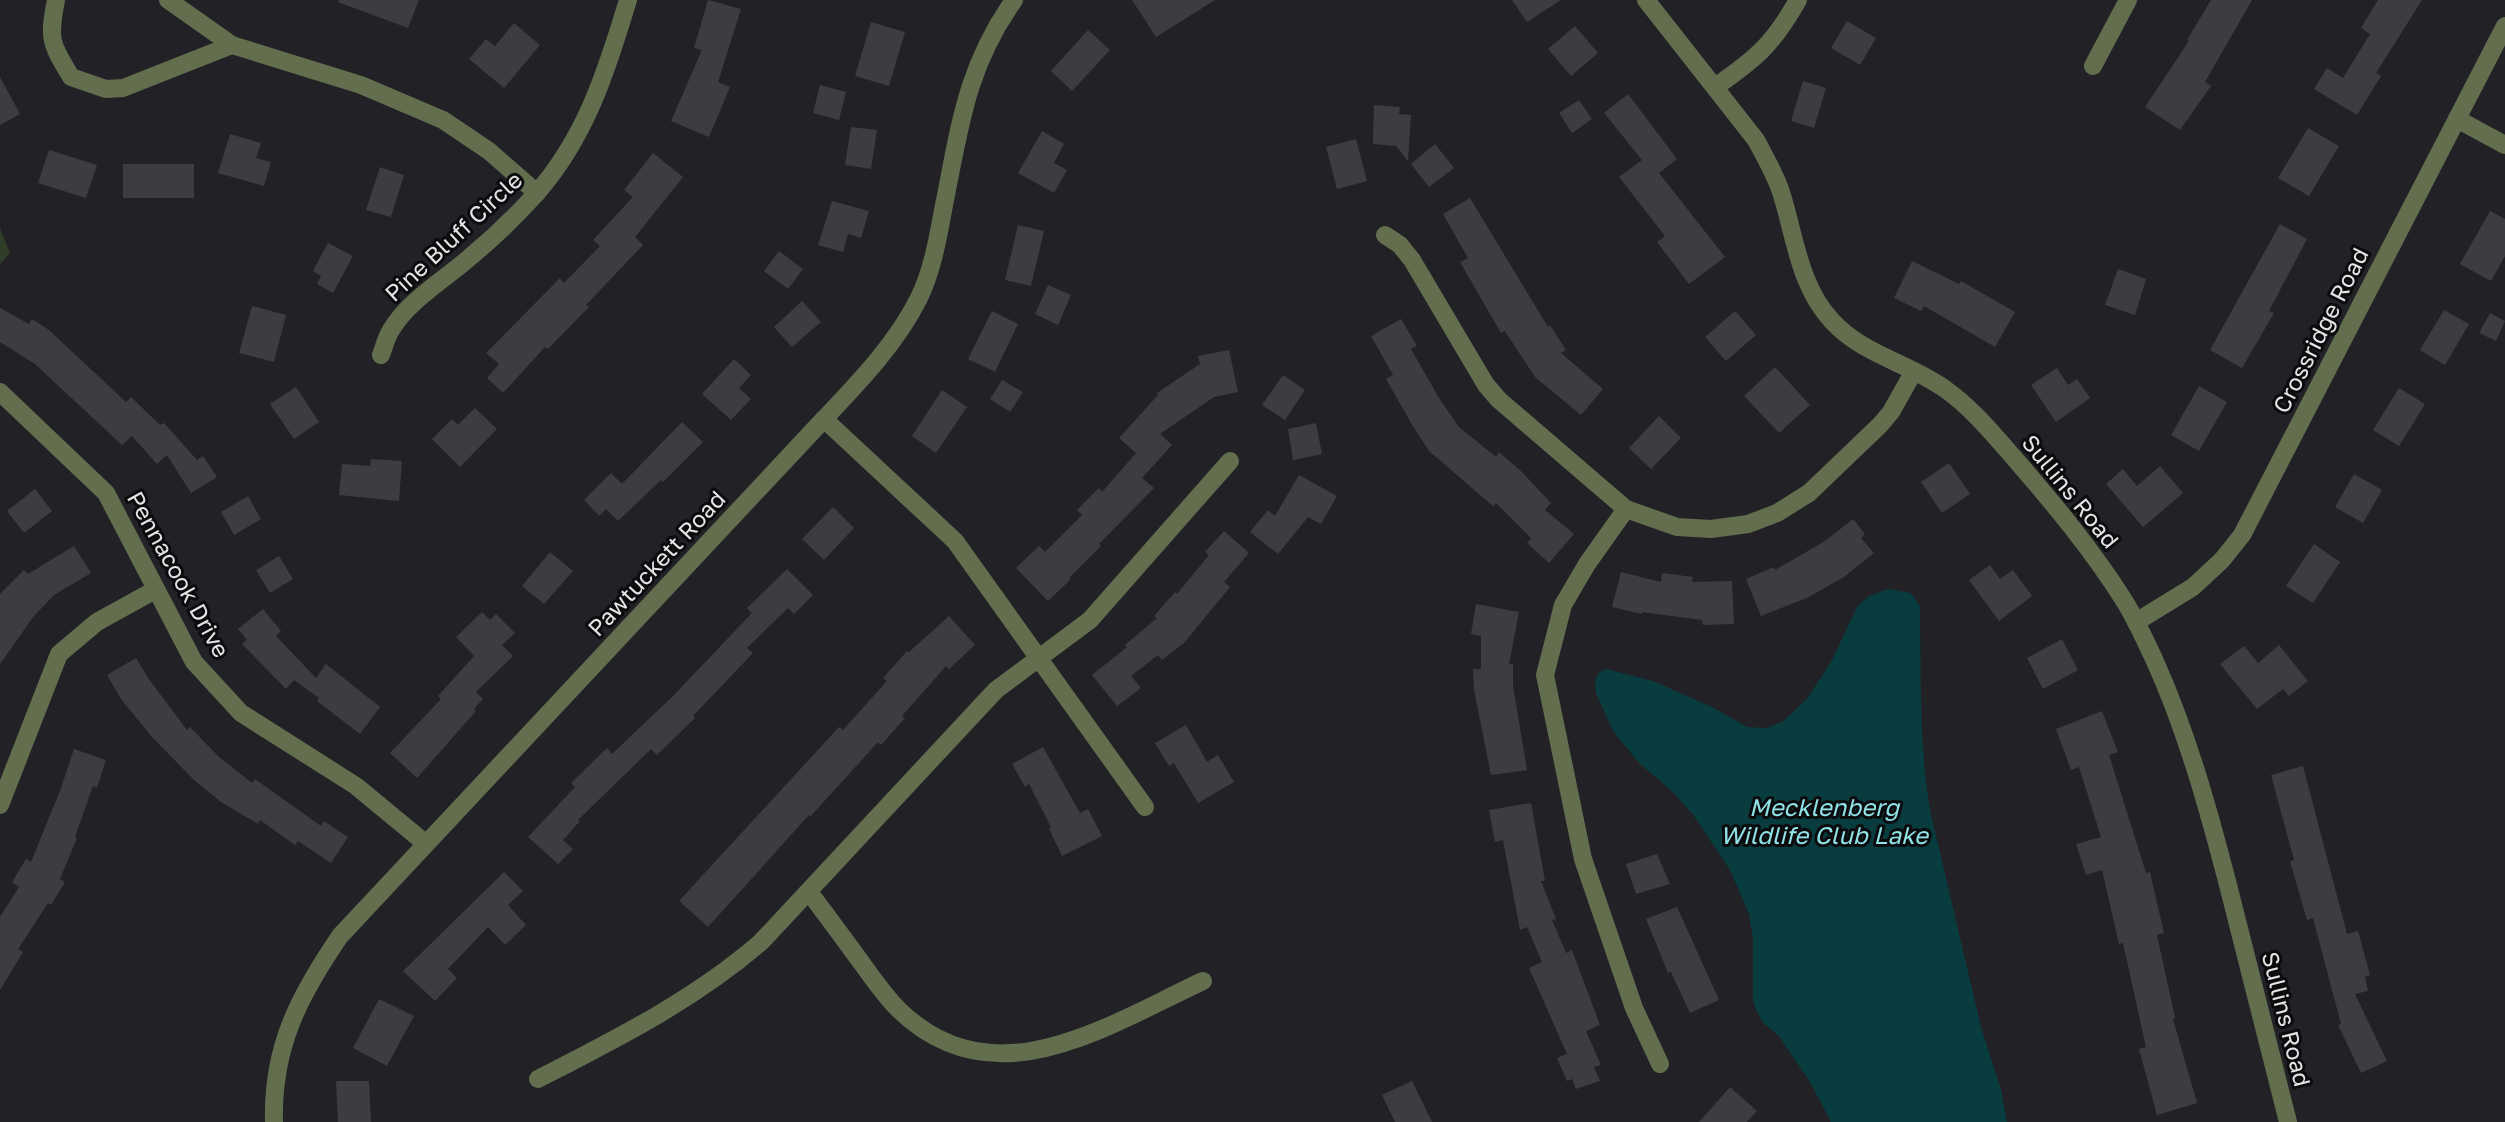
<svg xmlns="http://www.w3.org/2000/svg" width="2505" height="1122" viewBox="0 0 2505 1122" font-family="'Golos Text',sans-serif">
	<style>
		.green { fill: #303e29 }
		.water { fill: #093c3e }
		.building { fill: #3f3c41 }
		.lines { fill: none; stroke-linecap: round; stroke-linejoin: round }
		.minor { stroke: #626e4e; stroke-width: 18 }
		.labels { text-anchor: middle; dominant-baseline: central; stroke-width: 6; stroke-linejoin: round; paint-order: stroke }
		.street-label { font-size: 23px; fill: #e5e5e8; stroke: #0c0b0d }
		.water-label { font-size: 24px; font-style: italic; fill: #8fe2e5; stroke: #0c0b0d }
	</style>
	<rect width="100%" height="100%" fill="#222126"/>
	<!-- green -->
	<path class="green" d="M0,228L10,253L0,264Z"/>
	<!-- water -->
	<path class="water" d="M1888,589L1911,593L1920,606C1921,673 1919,743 1930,810L1981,1027L2001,1090L2007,1122H1831L1810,1082L1778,1035L1764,1024L1756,1010L1753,1000V939L1749,914L1730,870L1694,816L1672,791L1639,763L1613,731L1596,693L1595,680L1599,673L1606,669L1653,681L1712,707L1747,727L1766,728L1782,722L1806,700L1831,662L1857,607L1869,596Z"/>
	<!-- building -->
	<g class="building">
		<path d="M339,0H419L408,28L338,2Z"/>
		<path d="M708,0L741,9L718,82L730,87L709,137L671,121L702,50L694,48Z"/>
		<path d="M1132,0H1215L1156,37Z"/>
		<path d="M1512,0H1561L1527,22Z"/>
		<path d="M2211,0H2252L2205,82L2211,86L2180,130L2145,107L2189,41L2187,40Z"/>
		<path d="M2378,0H2422L2376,73L2381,76L2357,115L2314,89L2327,68L2343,78L2370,34L2361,28Z"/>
		<path d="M1847,21L1876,38L1860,65L1831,48Z"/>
		<path d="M871,22L905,32L889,86L855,76Z"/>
		<path d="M514,23L540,45L504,88L469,59L486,39L495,46Z"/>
		<path d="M1575,26L1598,53L1571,76L1548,49Z"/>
		<path d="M1088,30L1110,50L1072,91L1051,71Z"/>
		<path d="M0,77L20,114L0,125Z"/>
		<path d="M1803,81L1826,88L1814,128L1791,121Z"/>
		<path d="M820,85L846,92L839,120L813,113Z"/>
		<path d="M1628,94L1677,159L1659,173L1725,257L1689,284L1657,242L1665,236L1619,177L1642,160L1604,113Z"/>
		<path d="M1579,100L1592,119L1572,133L1559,113Z"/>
		<path d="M1374,105L1400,107L1399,114L1411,115L1408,161L1396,146L1373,144Z"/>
		<path d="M851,127L877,130L871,169L845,165Z"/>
		<path d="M2308,128L2339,146L2309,196L2278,178Z"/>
		<path d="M1042,131L1064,144L1054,163L1067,170L1054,193L1018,173Z"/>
		<path d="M230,134L261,143L256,158L271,162L264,186L218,173Z"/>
		<path d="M1356,139L1367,181L1337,189L1326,147Z"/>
		<path d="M1435,144L1454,168L1429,187L1411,164Z"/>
		<path d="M49,150L97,165L86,198L38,183Z"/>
		<path d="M653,153L683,177L635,237L643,245L586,305L589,307L548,349L545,347L503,393L487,378L499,364L486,353L560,278L564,283L600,246L593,240L633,197L624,190Z"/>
		<rect x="123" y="164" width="71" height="34"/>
		<path d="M380,167L404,175L391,217L366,210Z"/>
		<path d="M1470,198L1548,327L1550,325L1566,350L1561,353L1603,389L1581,415L1535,377L1505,331L1501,333L1460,262L1468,258L1443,214Z"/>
		<path d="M832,201L869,211L861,238L848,234L843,252L818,245Z"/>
		<path d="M2490,211L2505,219V256L2491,281L2460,264Z"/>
		<path d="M2280,224L2307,239L2269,311L2274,313L2242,368L2210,350Z"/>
		<path d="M1018,225L1044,231L1031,286L1005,280Z"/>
		<path d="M328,243L353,256L333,293L317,284L321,276L313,271Z"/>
		<path d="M779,251L803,269L788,289L764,271Z"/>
		<path d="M1912,261L1959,284L1961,281L2015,312L1995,347L1924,306L1921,311L1894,298Z"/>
		<path d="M2118,269L2146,279L2135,315L2105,305Z"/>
		<path d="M1048,285L1071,295L1058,325L1035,314Z"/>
		<path d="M802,301L821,322L792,347L774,327Z"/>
		<path d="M252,306L286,315L274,362L239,353Z"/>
		<path d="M0,308L29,324L32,319L49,330L126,402L131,397L160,425L164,423L197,460L203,456L217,477L191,493L167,455L157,464L132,436L122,445L35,364L0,342Z"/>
		<path d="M2444,310L2469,324L2445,365L2420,350Z"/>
		<path d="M992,311L1018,324L995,372L968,359Z"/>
		<path d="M1735,311L1756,335L1726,361L1705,337Z"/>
		<path d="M2490,313L2505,321L2496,341L2479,333Z"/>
		<path d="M1401,319L1417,346L1411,349L1439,398L1459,427L1496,457L1499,452L1522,472L1551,503L1545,510L1574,534L1549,563L1527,543L1531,538L1496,503L1493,506L1429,451L1411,423L1386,379L1393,375L1371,336Z"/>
		<path d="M1229,350L1238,392L1214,397L1160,434L1172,445L1142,478L1154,488L1099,544L1101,546L1069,578L1071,579L1048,601L1016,568L1039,546L1045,552L1082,515L1077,510L1099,488L1102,492L1136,453L1119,438L1158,395L1157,393L1200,364L1198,356Z"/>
		<path d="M734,359L751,375L739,388L751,399L731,420L702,394Z"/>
		<path d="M1775,367L1810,405L1779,433L1744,396Z"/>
		<path d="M2057,368L2068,385L2077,379L2090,398L2056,422L2031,385Z"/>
		<path d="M1283,375L1305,390L1285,420L1262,405Z"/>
		<path d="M1002,380L1023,392L1010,412L990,399Z"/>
		<path d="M2199,386L2227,402L2199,451L2171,435Z"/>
		<path d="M296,387L319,422L294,439L270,404Z"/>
		<path d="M2399,388L2425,404L2399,446L2373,430Z"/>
		<path d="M942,390L967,407L936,453L912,436Z"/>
		<path d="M475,408L497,429L460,467L432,439L452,419L458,425Z"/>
		<path d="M1659,416L1681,438L1651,469L1629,448Z"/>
		<path d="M682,422L703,442L663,482L661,480L618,521L606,509L599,516L584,500L611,473L622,484Z"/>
		<path d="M1316,423L1322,454L1293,460L1288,429Z"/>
		<path d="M371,459L402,461L399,501L339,495L342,464L370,466Z"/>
		<path d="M1949,463L1970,494L1942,513L1921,482Z"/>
		<path d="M2160,466L2183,493L2143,527L2106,484L2123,469L2137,486Z"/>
		<path d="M2354,474L2382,490L2363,523L2335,507Z"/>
		<path d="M1299,475L1337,496L1321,524L1308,517L1278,554L1250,532L1268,510L1275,516Z"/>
		<path d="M35,489L52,511L24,533L7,511Z"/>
		<path d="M248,496L261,519L234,535L221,512Z"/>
		<path d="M833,507L854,528L824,560L802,539Z"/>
		<path d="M1853,519L1865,534L1861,538L1874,553L1844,577L1807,598L1761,616L1746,579L1774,567L1775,570L1825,541Z"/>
		<path d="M1224,531L1249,553L1224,582L1230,587L1184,643L1162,660L1158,655L1131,676L1141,688L1117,706L1092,675L1127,647L1125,645L1157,618L1154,616L1175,592L1177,594L1209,555L1205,552Z"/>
		<path d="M2314,544L2340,562L2313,603L2286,586Z"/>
		<path d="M74,546L91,573L54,595L34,616L0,664V594L24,570L28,574Z"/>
		<path d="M550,552L573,571L544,604L522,586Z"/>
		<path d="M279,556L293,579L270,593L256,570Z"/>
		<path d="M1990,565L2000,579L2013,570L2032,596L1999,621L1969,580Z"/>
		<path d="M787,569L813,595L794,614L788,608L747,648L753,653L693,716L695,718L657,755L651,749L578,820L580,821L563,840L573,849L558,864L528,837L575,787L571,783L607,748L612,754L673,696L752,613L747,608Z"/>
		<path d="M1621,572L1661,582L1662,573L1693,577L1692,582L1732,581L1734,624L1703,625L1702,620L1642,612V614L1612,607Z"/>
		<path d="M1476,604L1519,612L1509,664H1513V686L1527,770L1491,775L1474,690L1473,669H1481V636L1471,634Z"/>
		<path d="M263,609L281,631L276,636L316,678L326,664L380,707L360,734L317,701L319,698L294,680L286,689L242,644L247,640L238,629Z"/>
		<path d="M482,612L490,620L496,614L515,633L502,645L513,656L476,692L483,699L474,709L476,711L417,778L390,753L441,699L438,696L474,656L456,637Z"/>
		<path d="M949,616L975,645L949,669L946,666L902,716L905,718L881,745L878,742L810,817L809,815L708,927L679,901L839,727L843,730L887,681L883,678L907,651L909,652Z"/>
		<path d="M2062,639L2078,670L2043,689L2027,658Z"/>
		<path d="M2279,645L2308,681L2289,696L2283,689L2257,709L2220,664L2244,646L2258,663Z"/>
		<path d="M136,658L148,678L187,730L190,727L219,757L252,783L255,779L321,826L324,821L348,837L331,863L298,841L295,845L260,820L258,824L221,802L194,780L152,737L121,699L107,675Z"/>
		<path d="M2102,711L2118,752L2109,755L2146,873L2150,872L2164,933L2157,935L2175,1018L2173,1019L2197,1103L2157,1115L2139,1049L2146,1047L2123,943L2119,944L2102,870L2086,875L2076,844L2101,837L2079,767L2071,770L2056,729Z"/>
		<path d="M1186,725L1207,762L1218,755L1234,782L1198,803L1174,763L1169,766L1155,743Z"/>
		<path d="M1043,747L1080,813L1088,809L1102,836L1062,856L1049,829L1051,827L1029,784L1025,787L1012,764Z"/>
		<path d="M74,749L106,760L97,788L93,786L75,837L77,838L60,879L65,882L51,905L48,903L18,949L23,952L0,990V917L19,887L12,882L26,859L31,862L61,788Z"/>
		<path d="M2303,766L2347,934L2358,931L2370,975L2365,977L2368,991L2355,994L2387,1061L2361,1073L2338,1025L2341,1024L2313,918L2307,920L2290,861L2294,860L2271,775Z"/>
		<path d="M1531,803L1545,881H1541L1556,919L1552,920L1566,953L1572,950L1600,1025L1586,1031L1601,1065L1594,1067L1600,1081L1576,1089L1572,1079L1567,1081L1557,1058L1567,1054L1529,968L1542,962L1527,927L1520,930L1503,840L1495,842L1489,810Z"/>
		<path d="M1657,854L1670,884L1636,894L1626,864Z"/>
		<path d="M504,872L523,891L508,905L526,925L505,945L488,927L448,969L457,978L435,1001L403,971Z"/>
		<path d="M1677,907L1719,1000L1690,1013L1671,972L1668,973L1646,919Z"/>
		<path d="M379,999L414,1016L387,1066L353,1048Z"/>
		<path d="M336,1081H369L371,1122H338Z"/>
		<path d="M1412,1081L1432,1122H1395L1382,1095Z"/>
		<path d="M1730,1087L1757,1111L1747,1122H1699Z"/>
	</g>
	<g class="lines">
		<!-- minor -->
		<g class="minor">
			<path d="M56,0C48,40 51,43 71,77L106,89L123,88L232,45"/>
			<path d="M168,0L232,45L361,85L443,120L489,151L537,193"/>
			<path d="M1646,0L1756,140C1765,157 1775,174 1781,192C1795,236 1799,286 1832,321C1863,355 1909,363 1945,389C1972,408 1994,435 2015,459C2054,504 2093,551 2125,602C2136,620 2145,640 2154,659C2187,732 2208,808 2228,885C2248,964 2268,1043 2288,1122"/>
			<path d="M2093,66L2128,0"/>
			<path d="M1715,87C1757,58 1773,44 1798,0"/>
			<path d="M2457,119L2505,145"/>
			<path d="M1385,235L1400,245L1412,260L1486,385L1499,400L1626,509L1677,527L1711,529L1748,524L1777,513L1809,493L1880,425L1891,412L1914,371"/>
			<path d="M381,355C384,347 386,338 391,330C408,301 444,280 469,258C492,239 514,218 534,196C585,140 607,70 628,0"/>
			<path d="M0,392L106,493L194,662L241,713L356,786L425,843"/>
			<path d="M824,419L955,541L1145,807"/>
			<path d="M1626,509L1587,564L1563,605L1545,675L1583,859L1634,1008L1660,1064"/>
			<path d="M2136,622L2193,587L2222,560L2242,535L2505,26"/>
			<path d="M0,805L59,654L97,622L155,590"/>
			<path d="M809,892C828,917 847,943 866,969C876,983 887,998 899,1010C994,1102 1106,1026 1203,981"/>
			<path d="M538,1079C616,1039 694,1000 761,942L996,690L1090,620L1230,461"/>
			<path d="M274,1122C272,1047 299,996 340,936L824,419C859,382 896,344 919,298C933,269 938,237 944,205C960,126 966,68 1014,0"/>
		</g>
	</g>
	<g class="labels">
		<!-- street labels -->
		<g class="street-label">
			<text transform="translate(453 236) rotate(-43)">Pine Bluff Circle</text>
			<text transform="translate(2320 330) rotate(-63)">Crossridge Road</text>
			<text transform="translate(2071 491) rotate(51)">Sullins Road</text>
			<text transform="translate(656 563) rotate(-47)">Pawtuckett Road</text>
			<text transform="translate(179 574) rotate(61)">Pennacook Drive</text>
			<text transform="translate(2287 1019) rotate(76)">Sullins Road</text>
		</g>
		<!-- water labels -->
		<g class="water-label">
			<text x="1824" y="806">Mecklenberg<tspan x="1824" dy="28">Wildlife Club Lake</tspan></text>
		</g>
	</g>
</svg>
